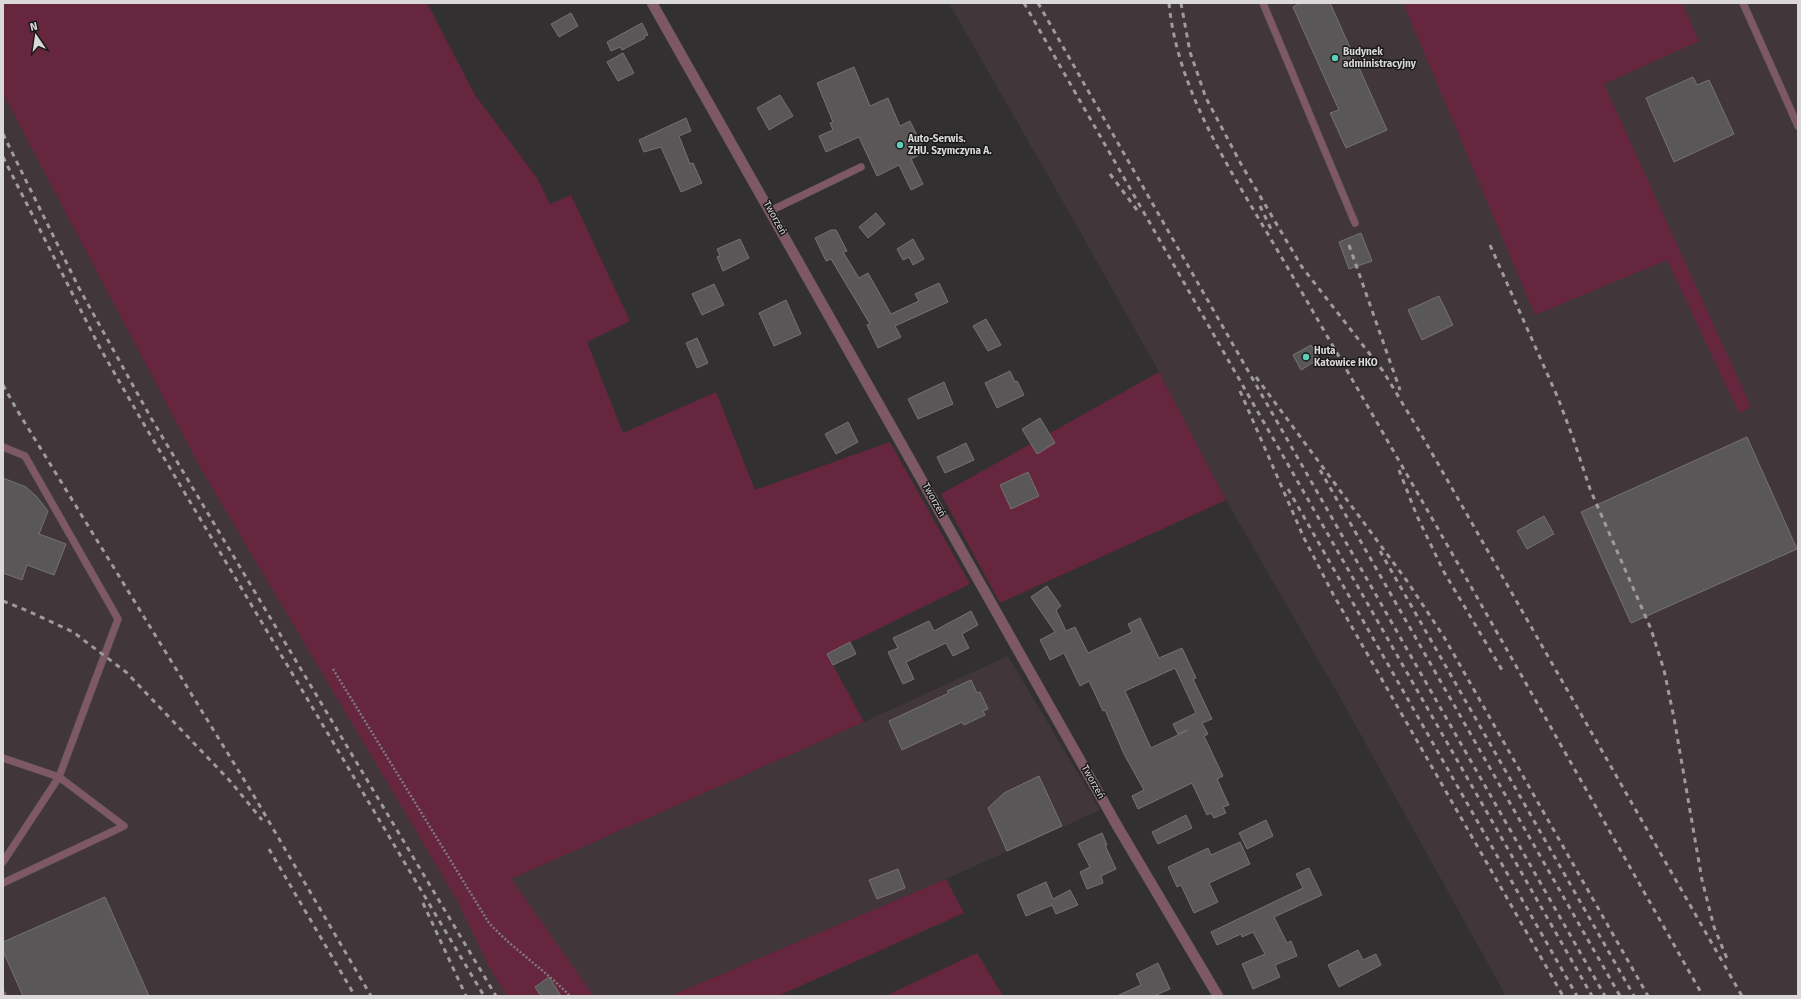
<svg xmlns="http://www.w3.org/2000/svg" width="1801" height="999" viewBox="0 0 1801 999" font-family="'Fira Sans',sans-serif">
	<style>
		.built { fill: #41373a }
		.green { fill: #66263e }
		.building { fill: #5a5758; stroke: #767273; fill-rule: evenodd }
		.lines { fill: none; stroke-linecap: round; stroke-linejoin: round }
		.service-casing { stroke: #514e4f; stroke-width: 8 }
		.minor-casing { stroke: #514e4f; stroke-width: 11 }
		.path { stroke: #7d7b7c; stroke-width: 2.5; stroke-dasharray: 2 2; stroke-linecap: butt }
		.service { stroke: #7e5964; stroke-width: 7 }
		.minor { stroke: #7e5964; stroke-width: 10 }
		.rail { stroke: #9e9b9c; stroke-width: 3; stroke-dasharray: 5 5; stroke-linecap: butt }
		.poi-dot { fill: #5dceb9; stroke: #1a1919; stroke-width: 1.5 }
		.labels { text-anchor: middle; dominant-baseline: central; stroke-width: 3; stroke-linejoin: round; paint-order: stroke }
		.poi-label { font-size: 10px; font-weight: bold; fill: #dad8d9; stroke: #1a1919; text-anchor: start }
		.street-label { font-size: 10px; fill: #dad8d9; stroke: #1a1919 }
	</style>
	<rect width="100%" height="100%" fill="#333031"/>
	<!-- built -->
	<g class="built">
		<path d="M949,3H1798V996H1506L1341,699L1226,500L1159,372L1078,228Z"/>
		<path d="M3,94L202,471L511,879L864,722L1008,656L1100,810L946,879L670,996H3Z"/>
	</g>
	<!-- green -->
	<g class="green">
		<path d="M3,3H427L475,95L537,178L550,204L571,195L630,321L587,342L623,433L716,392L755,490L890,442L970,584L827,654L864,722L511,879L594,996H507L486,961L457,900L202,471L3,94Z"/>
		<path d="M1403,3H1682L1699,41L1604,84L1751,407L1739,413L1667,260L1535,315Z"/>
		<path d="M1159,372L1226,500L1000,603L941,494Z"/>
		<path d="M946,879L964,913L778,996H670Z"/>
		<path d="M977,953L1003,996H885Z"/>
	</g>
	<!-- building -->
	<g class="building">
		<path d="M1300,3H1330L1387,130L1346,148L1330,113L1339,110L1293,7Z"/>
		<path d="M571,13L578,26L559,37L551,24Z"/>
		<path d="M642,23L648,35L644,36L645,38L622,50L620,47L611,51L607,42Z"/>
		<path d="M623,53L634,73L618,81L607,62Z"/>
		<path d="M854,67L870,106L888,98L900,126L910,121L925,152L911,159L923,184L911,190L899,165L877,176L859,137L826,152L819,136L833,130L830,123L833,122L817,83Z"/>
		<path d="M1693,77L1697,85L1709,80L1734,134L1674,162L1646,98Z"/>
		<path d="M780,95L793,116L769,130L757,108Z"/>
		<path d="M686,118L691,131L679,136L690,164L693,163L702,183L681,192L661,147L644,152L639,140Z"/>
		<path d="M876,213L885,224L868,238L859,227Z"/>
		<path d="M831,230H836L847,251L843,252L859,278L868,273L891,314L919,301L915,294L939,283L948,302L895,326L901,337L878,348L867,325L870,324L831,259L826,261L815,238Z"/>
		<path d="M1361,233L1372,261L1349,269L1339,242Z"/>
		<path d="M740,239L749,258L723,271L717,257L720,256L717,249Z"/>
		<path d="M913,239L924,259L913,265L909,257L903,260L897,249Z"/>
		<path d="M714,284L724,305L702,315L692,294Z"/>
		<path d="M1439,296L1453,325L1422,340L1408,310Z"/>
		<path d="M786,300L801,334L774,346L759,313Z"/>
		<path d="M986,319L1001,345L988,351L973,326Z"/>
		<path d="M697,338L708,363L697,368L686,343Z"/>
		<path d="M1311,345L1319,359L1301,370L1293,355Z"/>
		<path d="M1010,371L1015,382L1017,381L1024,395L997,408L985,383Z"/>
		<path d="M944,382L953,404L918,419L908,399Z"/>
		<path d="M1040,418L1055,443L1037,454L1022,429Z"/>
		<path d="M848,422L858,442L836,454L825,434Z"/>
		<path d="M1747,437L1797,549L1631,623L1581,512Z"/>
		<path d="M966,443L974,460L945,473L937,457Z"/>
		<path d="M1028,472L1039,496L1011,509L1000,485Z"/>
		<path d="M3,478L26,487L37,497L48,511L39,534L66,544L54,575L27,565L22,580L3,573Z"/>
		<path d="M1544,516L1554,534L1527,549L1517,531Z"/>
		<path d="M1047,586L1061,606L1056,610L1066,631L1075,627L1088,653L1132,632L1128,624L1140,618L1159,658L1182,648L1196,678L1193,679L1212,719L1202,723L1208,734L1204,736L1223,776L1217,779L1229,805L1223,807L1226,813L1214,818L1211,813L1207,815L1192,783L1138,809L1132,796L1144,790L1124,754L1105,710L1103,711L1089,681L1080,686L1064,653L1050,660L1040,640L1055,632L1031,597ZM1175,668L1196,713L1173,724L1178,734L1188,730L1151,748L1125,691Z"/>
		<path d="M971,611L978,625L962,634L969,648L953,656L946,643L906,662L914,679L903,684L888,652L898,648L893,638L929,621L934,631Z"/>
		<path d="M850,642L856,654L833,665L827,654Z"/>
		<path d="M971,680L977,693L980,692L988,709L983,711L985,715L964,725L962,722L902,750L889,721L949,693L947,691Z"/>
		<path d="M1039,776L1062,826L1007,851L988,808L1004,793Z"/>
		<path d="M1186,815L1192,828L1158,844L1152,832Z"/>
		<path d="M1266,820L1273,836L1247,849L1239,833Z"/>
		<path d="M1102,833L1107,845H1105L1116,869L1101,876L1103,883L1087,889L1080,872L1090,867L1078,844Z"/>
		<path d="M1240,842L1250,864L1209,883L1218,902L1194,913L1181,885L1177,887L1168,867L1208,848L1211,855Z"/>
		<path d="M1309,868L1322,895L1274,917L1287,943L1291,941L1297,956L1275,965L1280,977L1253,989L1242,964L1265,954L1253,932L1242,937L1241,934L1217,945L1211,932L1303,888L1296,874Z"/>
		<path d="M898,869L905,888L877,899L869,880Z"/>
		<path d="M1046,882L1053,899L1070,890L1078,905L1056,914L1052,905L1026,916L1017,895Z"/>
		<path d="M105,897L149,996H23L3,951V942Z"/>
		<path d="M1358,950L1363,960L1376,954L1381,965L1339,987L1328,965Z"/>
		<path d="M1158,963L1170,989L1154,996H1117L1141,985L1136,974Z"/>
		<path d="M549,977L561,996H541L535,987Z"/>
	</g>
	<g class="lines">
		<defs>
			<g id="service">
				<path d="M1263,3L1355,223"/>
				<path d="M1743,3L1798,126"/>
				<path d="M770,211L861,167"/>
				<path d="M3,447L25,456L118,619L59,777L3,862"/>
				<path d="M3,758L59,777L124,826L3,883"/>
				<path d="M3,995V996"/>
			</g>
			<path id="minor" d="M652,3L1119,829L1218,996"/>
		</defs>
		<!-- service casing -->
		<use href="#service" class="service-casing"/>
		<!-- minor casing -->
		<use href="#minor" class="minor-casing"/>
		<!-- path -->
		<path class="path" d="M333,669L489,923C514,950 545,970 570,996"/>
		<!-- service -->
		<use href="#service" class="service"/>
		<!-- minor -->
		<use href="#minor" class="minor"/>
		<!-- rail -->
		<g class="rail">
			<path d="M1024,3L1592,996"/>
			<path d="M1038,3L1605,996"/>
			<path d="M1169,3C1177,89 1229,168 1272,241C1302,292 1331,343 1360,393C1476,594 1589,795 1703,996"/>
			<path d="M1181,3L1190,52L1206,98L1241,164L1302,267L1383,371L1421,434L1742,996"/>
			<path d="M3,134L79,288L151,418L496,996"/>
			<path d="M3,157L100,348L142,421L484,996"/>
			<path d="M1110,174L1140,214"/>
			<path d="M1260,206L1272,231"/>
			<path d="M1349,245L1400,390"/>
			<path d="M1490,245L1558,398L1573,438L1590,489L1651,629L1664,670L1674,718L1702,880L1714,927L1728,961"/>
			<path d="M1256,377L1407,581L1444,637L1648,996"/>
			<path d="M3,385L17,410L254,796L371,996"/>
			<path d="M1240,391L1304,538L1333,594L1563,996"/>
			<path d="M1320,470L1620,996"/>
			<path d="M1399,470L1417,516L1444,572L1502,670"/>
			<path d="M1288,489L1577,996"/>
			<path d="M1380,551L1634,996"/>
			<path d="M3,601L28,611L73,632L126,672L231,782L262,820"/>
			<path d="M269,849L355,996"/>
			<path d="M423,903L466,996"/>
		</g>
	</g>
	<!-- markers -->
	<g class="poi-dot">
		<circle cx="1335" cy="58" r="4"/>
		<circle cx="900" cy="145" r="4"/>
		<circle cx="1306" cy="357" r="4"/>
	</g>
	<g class="labels">
		<!-- poi labels -->
		<g class="poi-label">
			<text x="1343" y="52">Budynek<tspan x="1343" dy="12">administracyjny</tspan></text>
			<text x="908" y="139">Auto-Serwis.<tspan x="908" dy="12">ZHU. Szymczyna A.</tspan></text>
			<text x="1314" y="351">Huta<tspan x="1314" dy="12">Katowice HKO</tspan></text>
		</g>
		<!-- street labels -->
		<g class="street-label">
			<text transform="translate(775 218) rotate(61)">Tworzeń</text>
			<text transform="translate(934 500) rotate(61)">Tworzeń</text>
			<text transform="translate(1093 782) rotate(61)">Tworzeń</text>
		</g>
	</g>
	<!-- border -->
	<rect width="1801" height="999" fill="none" stroke="#dad8d9" stroke-width="8"/>
	<!-- north arrow -->
	<g transform="translate(36 36) rotate(347)" stroke="#1a1919" stroke-width="3" paint-order="stroke">
	<path d="M0-3L7 15L0 10L-7 15Z" fill="#dad8d9"/>
	<text y="-6" font-size="11" font-weight="bold" text-anchor="middle" fill="#dad8d9">N</text>
	</g>
</svg>
